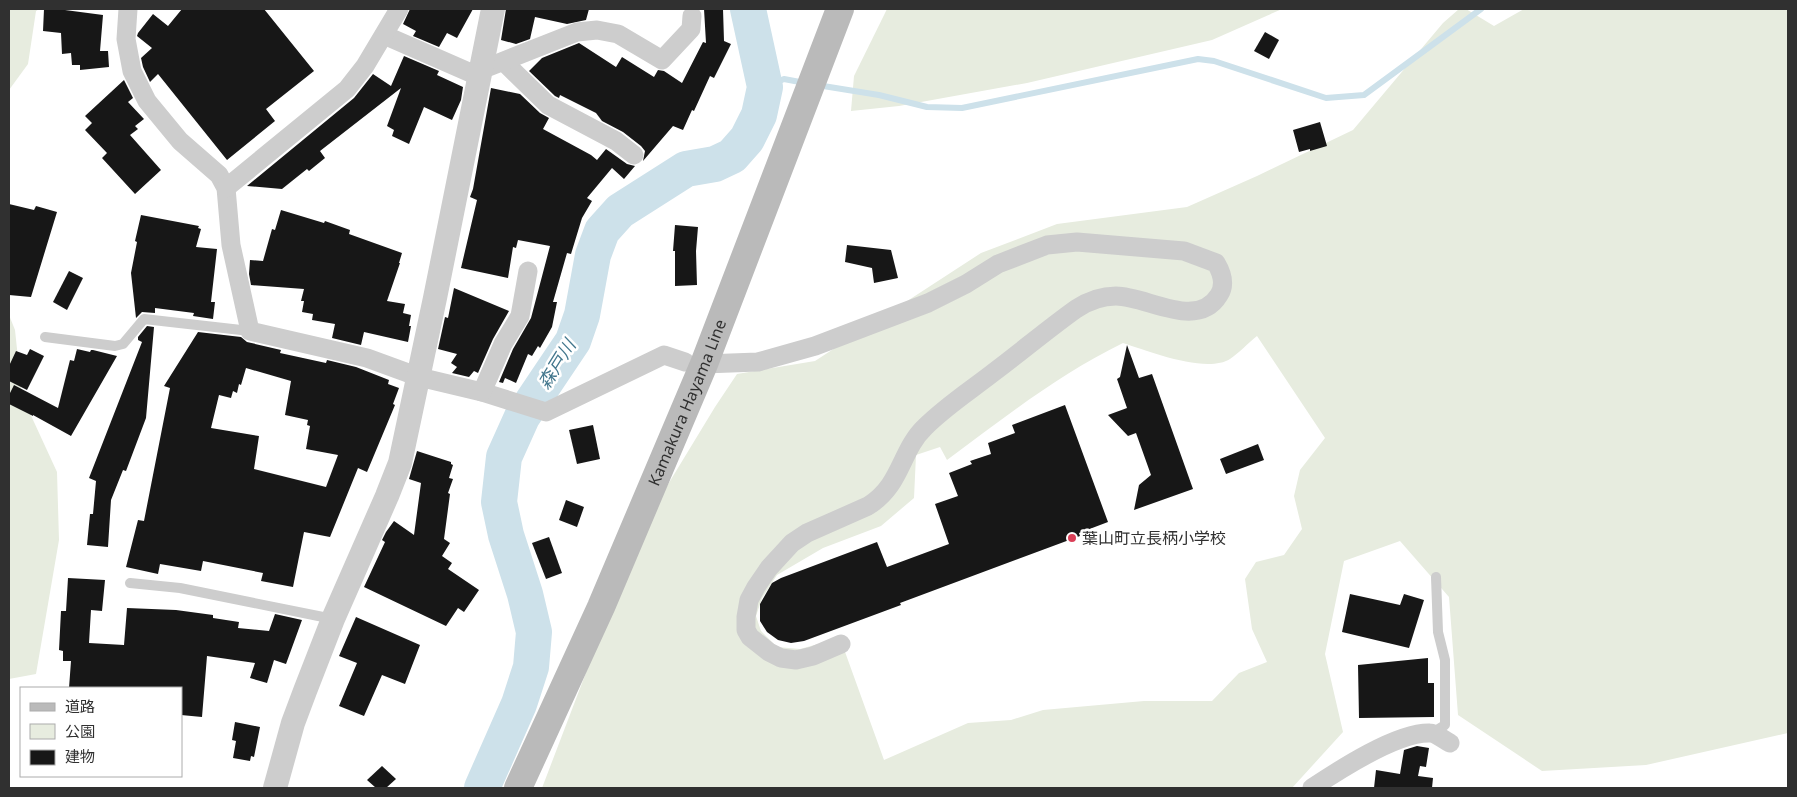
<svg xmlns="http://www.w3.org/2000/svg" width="1797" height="797" viewBox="0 0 1797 797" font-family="'Noto Sans','Noto Sans JP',sans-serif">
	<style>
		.green { fill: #e7ecdf; fill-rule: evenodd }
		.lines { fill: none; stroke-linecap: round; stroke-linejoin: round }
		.stream { stroke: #cde1ea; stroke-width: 6 }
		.river { stroke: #cde1ea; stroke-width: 36 }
		.building { fill: #171717; fill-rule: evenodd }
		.service { stroke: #cdcdcd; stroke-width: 10 }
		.minor { stroke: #cdcdcd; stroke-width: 19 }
		.tertiary { stroke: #cdcdcd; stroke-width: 24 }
		.secondary { stroke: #bababa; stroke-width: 28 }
		.poi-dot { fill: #da3f57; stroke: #fff; stroke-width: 2 }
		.labels { text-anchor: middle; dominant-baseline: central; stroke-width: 5; stroke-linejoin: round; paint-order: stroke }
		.street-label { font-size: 16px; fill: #303030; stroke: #fff }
		.poi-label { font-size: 16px; fill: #303030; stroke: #fff; text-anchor: start }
		.water-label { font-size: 18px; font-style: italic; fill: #43778d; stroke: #fff }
	</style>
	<rect width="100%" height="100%" fill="#fff"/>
	<!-- green -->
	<g class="green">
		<path d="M9,9H39L36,11L28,64L9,90Z"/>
		<path d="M887,9H1282L1212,40L1027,83L899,106L851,111L854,76Z"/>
		<path d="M1459,9H1466L1494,26L1524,9H1788V733L1646,765L1542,771L1458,715L1449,597L1400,541L1344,561L1325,654L1343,732L1292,788H542L608,615L667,486L715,407L737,374L815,361L981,253L1057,224L1187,207L1257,176L1353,130L1443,23ZM1257,336L1325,438L1300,470L1294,496L1302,529L1284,555L1256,562L1245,579L1252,629L1267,662L1239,673L1212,701H1144L1043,710L1011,720L968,723L884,760L840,638L800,649L777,647L761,631L756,616L762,598L777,575L823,548L881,526L914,498L916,455L940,447L947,460C1004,418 1059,374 1123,343C1148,351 1206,374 1230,359C1239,353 1248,343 1257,336Z"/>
		<path d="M9,315L15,330L22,396L57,472L59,540L36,674L9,679Z"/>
	</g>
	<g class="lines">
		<!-- stream -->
		<g class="stream">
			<path d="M817,85L879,95L927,107L962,108L1198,59L1214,61L1326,98L1364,95L1481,9"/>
			<path d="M765,87L784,79L805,83"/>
		</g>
		<!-- river -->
		<path class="river" d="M482,788L519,704L531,667L534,632L525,594L506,535L499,502L504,457L522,417L573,341L582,315L593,255L602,231L620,211L686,169L715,164L732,156L747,139L759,115L765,87L748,9"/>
	</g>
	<!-- building -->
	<g class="building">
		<path d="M44,9H65V10L103,15L100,51H108L109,67L80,70V65H72L71,53L62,54L61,33L43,31Z"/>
		<path d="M182,9H264L314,71L266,109L275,121L227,160L158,74L150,82L143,67L141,58L152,48L137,36L138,33L153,14L168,26Z"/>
		<path d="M410,9H473L457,38L447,33L439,47L413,36L416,31L403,24Z"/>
		<path d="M506,9H589L586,20L567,24L535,17L530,39L516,44L501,40Z"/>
		<path d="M704,9H723L724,41L731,44L714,78L710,76L694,111L692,110L683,130L673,126L643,161L645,151L641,146L623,132L602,121L596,113L560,95L559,98L555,96L529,71L542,58L579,43L616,67L622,57L654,77L658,70L664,71L682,83L703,42L706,43Z"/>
		<path d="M1265,32L1279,40L1269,59L1254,51Z"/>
		<path d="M404,56L439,71L437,75L463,87L461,100L452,120L424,107L409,144L392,136L394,130L387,126L401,88L320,151L325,158L309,171L307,169L282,189L247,186L354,98L373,74L391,86Z"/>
		<path d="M124,80L133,98L128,102L144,119L135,126L138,129L130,135L161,170L135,194L102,158L107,153L85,130L92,123L85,116Z"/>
		<path d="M491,88L520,94L540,113L549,118L543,129L591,155L597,160L606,149L627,164L635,166L624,179L612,168L587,198L592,201L582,218L571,254L567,253L553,302H557L552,327L540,348L538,346L532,356L528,354L516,383L505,378L503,383L499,382L513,349L531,318L550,246L518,240L516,248L513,247L508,278L461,268L477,200L470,197L473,189Z"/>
		<path d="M1320,122L1327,146L1310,151V149L1299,152L1293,130Z"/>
		<path d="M9,204L34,210L36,206L57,212L31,297L9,295Z"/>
		<path d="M281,210L324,223L325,221L350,230L349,234L402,253L399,263H400L387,301L405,304L403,313L411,315L409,326H411L408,342L364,332L361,345L332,338L335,324L312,320L313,314L302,312L304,301H301L304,289L251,285L249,274L250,260L263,261L272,229L275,230Z"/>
		<path d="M141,215L199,226L198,228L201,229L196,247L217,249L211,302H215L213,319L193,316L194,313L155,308V313L142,312L136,318L131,273L137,242L135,241Z"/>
		<path d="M675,225L698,227L696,251L697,285L675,286V251H673Z"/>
		<path d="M847,245L891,250L898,278L874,283L872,268L845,262Z"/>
		<path d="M69,271L83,278L67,310L53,302Z"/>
		<path d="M454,288L509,311L493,339L478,373L474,371L469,377L452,373L457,367L451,363L457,354L438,349L445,317L448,318Z"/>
		<path d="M147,326L154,327L146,418L126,471L123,470L111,500L108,547L87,545L90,514H93L96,481L89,478L142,342L138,340V337Z"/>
		<path d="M198,332L241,337L247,342L281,350L280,353L326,363L327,360L356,367L389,380L388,384L399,388L393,404L395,405L367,472L358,468L330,537L304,532L293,587L261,581L263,573L203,561L201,571L160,564L158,574L126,567L138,520L144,521L170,388L164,386ZM246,368L291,381L285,415L308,420L307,425L310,426L306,449L338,455L326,487L254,469L259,436L211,428L219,395L231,398L233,391L237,393L239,384L241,385Z"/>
		<path d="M1127,345L1139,378L1152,374L1193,489L1134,510L1139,485L1151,475L1136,433L1128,436L1108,415L1127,408L1117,379L1120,377Z"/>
		<path d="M30,349L44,356L27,390L9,381V366L16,351L27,355Z"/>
		<path d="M77,349L90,352L91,350H93L117,356L71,436L33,415V416L9,404V395L14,385L58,408L70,360L74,361Z"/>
		<path d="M1065,405L1108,522L1079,533L1080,536L900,603L901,605L804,641L791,643L778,640L767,632L760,621V604L772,583L781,578L877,542L887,567L949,544L935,504L958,496L949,473L972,464L970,461L991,454L988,443L1015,433L1012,425Z"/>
		<path d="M593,425L600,459L577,464L569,430Z"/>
		<path d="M1258,444L1264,460L1226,474L1220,459Z"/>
		<path d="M417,451L451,462V464L453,465L449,478L453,479L448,493L450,494L444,539L450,543L442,556L452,563L448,569L479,590L464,612L458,608L446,626L364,587L385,542L382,540L386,532L394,521L414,535L421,483L409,479Z"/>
		<path d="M566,500L584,507L577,527L559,520Z"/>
		<path d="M549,537L562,573L546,579L532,543Z"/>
		<path d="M68,578L105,580L102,611L91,610L89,643L124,645L127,608L176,610L213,615V618L239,622L238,628L269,631L275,614L302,620L286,664L274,660L267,683L250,678L255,663L207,656L202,717L181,715V688H69L71,661H63V651L59,650L61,611H66Z"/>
		<path d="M1350,594L1400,605L1404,594L1424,600L1409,648L1342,632Z"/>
		<path d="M356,617L420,645L405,684L382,675L364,716L339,706L357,663L339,656Z"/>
		<path d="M1428,658V683H1434V717L1359,718L1358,665Z"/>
		<path d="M235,722L260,727L254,757L251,756L250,761L233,758L236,741L232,740Z"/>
		<path d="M1417,746L1429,748L1426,767L1420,766L1418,776L1433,778L1432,788H1374L1376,770L1400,774L1404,750Z"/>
		<path d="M382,766L396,779L386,788H376L367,780Z"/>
	</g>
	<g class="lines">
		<!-- service -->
		<g class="service">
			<path d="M45,337L115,346L123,344L144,319L250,331"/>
			<path d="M130,583L180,588L333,619"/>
			<path d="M1432,733L1445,725V660L1438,632L1436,577"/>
		</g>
		<!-- minor -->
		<g class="minor">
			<path d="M128,9L126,39L132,71L147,101L180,141L219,175L226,188L231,245L250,331L367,358L419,377L482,392L546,412L664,355L685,362"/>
			<path d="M384,35L480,77"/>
			<path d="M504,62L548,105L616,141L634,155"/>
			<path d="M481,70L577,32L597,30L618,34L662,60L691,29L692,16"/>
			<path d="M226,188L347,89L365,66L399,9"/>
			<path d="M704,364L758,362L815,346L928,303L966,284L998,264L1047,245L1077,242L1184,251L1216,263C1222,273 1226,284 1219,295C1197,331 1147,296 1116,296C1101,296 1088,301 1076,309C1048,329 1022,351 994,372C971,390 946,406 925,427C900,451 902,485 868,506L807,533L792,543L769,568L756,587L749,600L746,617V630L750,637L769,652L781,658L796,660L813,656L841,644"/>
			<path d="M482,392L503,344L520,316L528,271"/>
			<path d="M1312,788C1339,770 1397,732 1430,733C1436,733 1444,740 1450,743"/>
		</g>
		<!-- tertiary -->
		<path class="tertiary" d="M275,788L293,723L305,691L333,619L387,496L400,463L435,298L493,9"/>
		<!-- secondary -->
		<path class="secondary" id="s1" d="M518,788L601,607L704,364L840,9"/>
	</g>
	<!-- markers -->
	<circle class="poi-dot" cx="1072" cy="538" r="5"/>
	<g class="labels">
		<!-- street labels -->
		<g class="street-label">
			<text stroke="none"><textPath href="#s1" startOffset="421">Kamakura Hayama Line</textPath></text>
		</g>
		<!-- poi labels -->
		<g class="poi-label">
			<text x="1082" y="538">葉山町立長柄小学校</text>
		</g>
		<!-- water labels -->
		<g class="water-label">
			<text transform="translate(556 364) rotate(-58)">森戸川</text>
		</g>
	</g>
	<!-- border -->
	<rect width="1797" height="797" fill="none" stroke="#303030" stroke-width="20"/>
	<!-- legend -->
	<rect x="20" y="687" width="162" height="90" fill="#ffffff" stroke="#acacac"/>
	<rect x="30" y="703" width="25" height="8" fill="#bababa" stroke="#acacac"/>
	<text x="65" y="712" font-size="15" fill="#303030">道路</text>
	<rect x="30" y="724" width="25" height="15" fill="#e7ecdf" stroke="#acacac"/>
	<text x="65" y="737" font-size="15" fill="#303030">公園</text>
	<rect x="30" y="750" width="25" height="15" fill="#171717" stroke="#acacac"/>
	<text x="65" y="762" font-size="15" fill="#303030">建物</text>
</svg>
